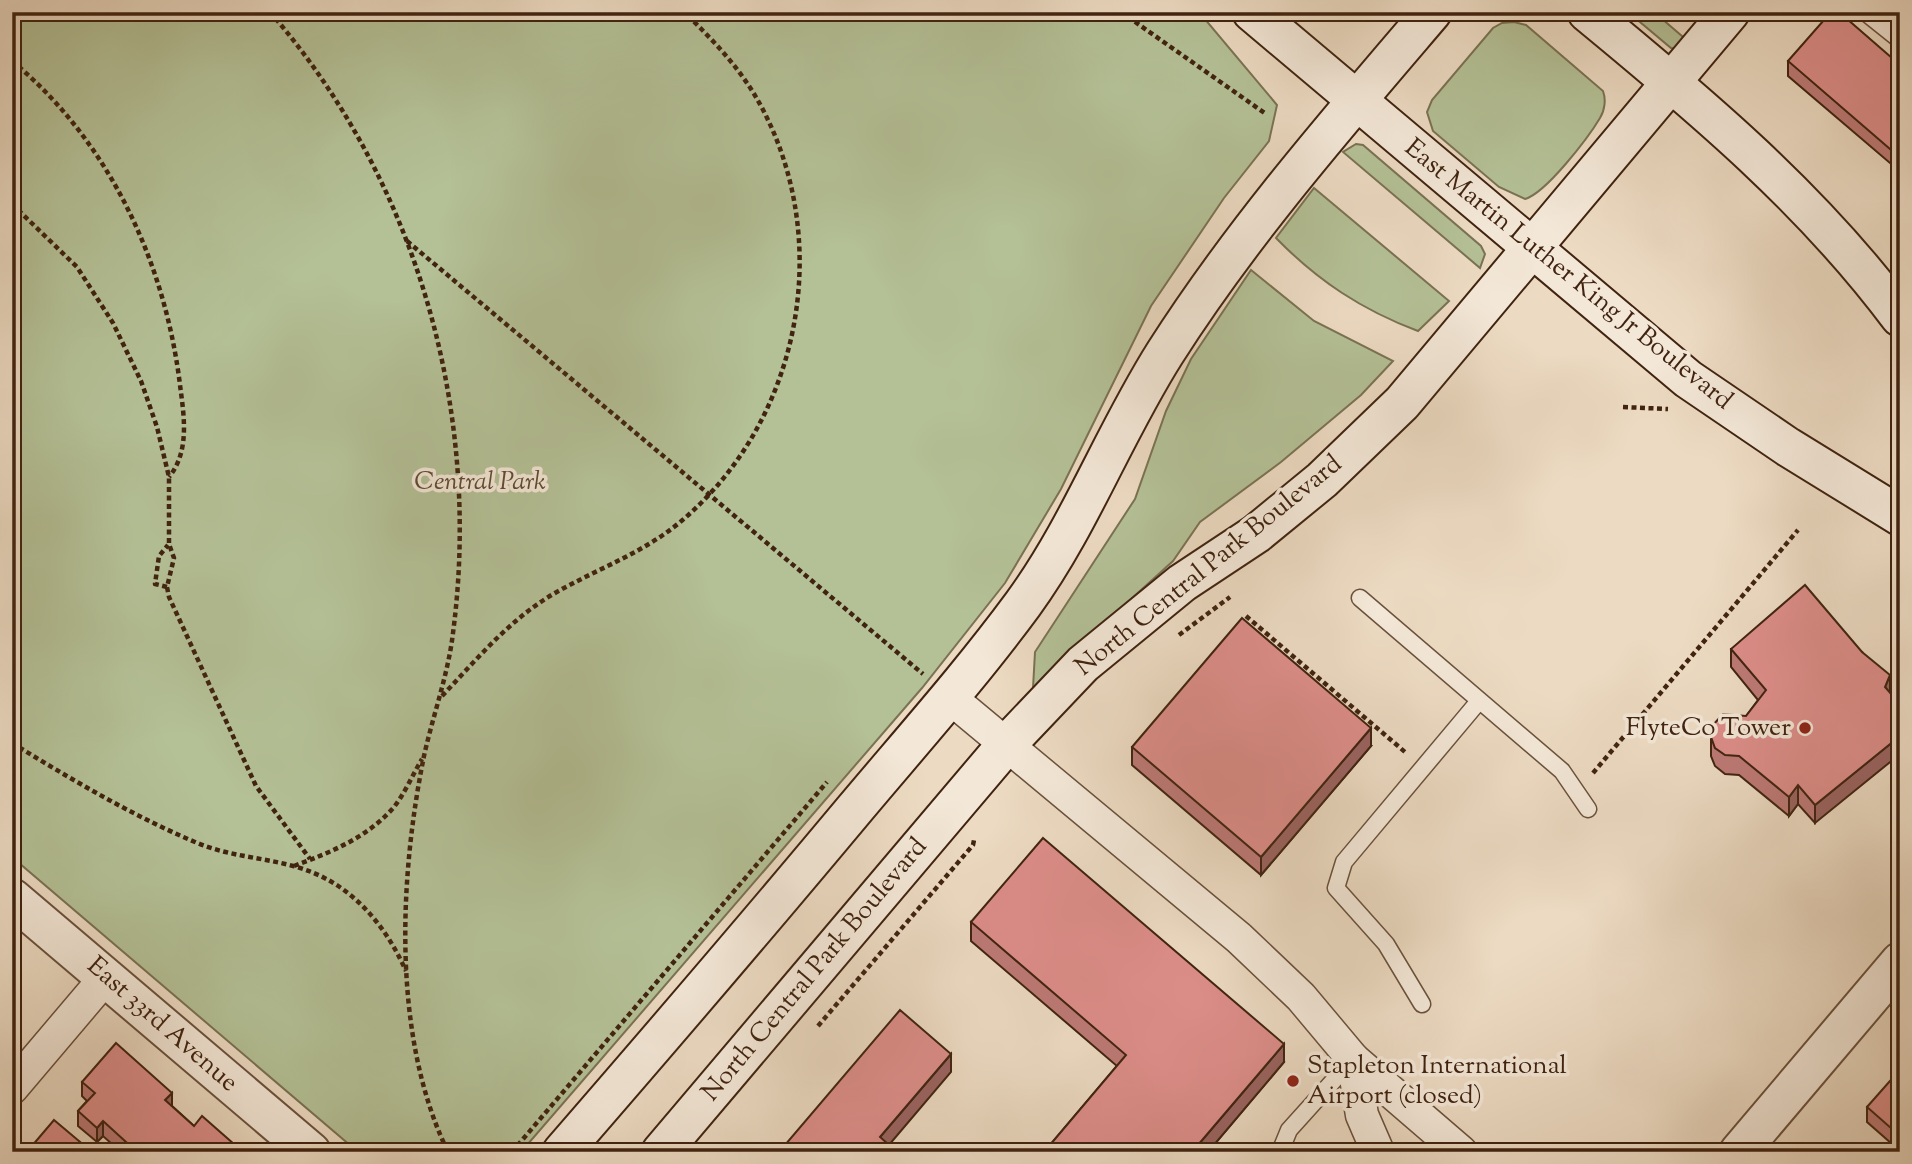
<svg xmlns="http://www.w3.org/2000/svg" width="1912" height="1164" viewBox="0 0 1912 1164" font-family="'Sorts Mill Goudy',serif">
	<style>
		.green { fill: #b4c096; stroke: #7a7253; stroke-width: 2 }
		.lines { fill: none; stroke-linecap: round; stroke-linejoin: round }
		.service-casing { stroke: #6b513c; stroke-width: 19 }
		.minor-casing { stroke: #6b513c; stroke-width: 35 }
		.tertiary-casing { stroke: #6b513c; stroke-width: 42 }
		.secondary-casing { stroke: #402310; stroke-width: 42 }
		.path { stroke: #402310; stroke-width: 4.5; stroke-dasharray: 5 3.5; stroke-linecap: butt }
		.service { stroke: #f3e7d7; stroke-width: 16 }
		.minor { stroke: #f3e7d7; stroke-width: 32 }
		.tertiary { stroke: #f3e7d7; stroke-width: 38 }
		.secondary { stroke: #f3e7d7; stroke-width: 38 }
		.wall { fill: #bd7976; stroke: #402310; stroke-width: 2 }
		.shaded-wall { fill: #9a6360; stroke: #402310; stroke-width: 2 }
		.building { fill: #dc8d89; stroke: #402310; stroke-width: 2 }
		.poi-dot { fill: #8f2418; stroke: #f3e7d7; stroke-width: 2.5 }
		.labels { text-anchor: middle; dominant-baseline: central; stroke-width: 7; stroke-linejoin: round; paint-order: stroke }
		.street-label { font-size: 26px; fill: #402310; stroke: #f3e7d7 }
		.park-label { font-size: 26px; font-style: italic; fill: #5d4a32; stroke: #f3e7d7 }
		.poi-label { font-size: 26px; fill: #402310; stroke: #f3e7d7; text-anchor: end }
	</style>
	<rect width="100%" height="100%" fill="#ecdac2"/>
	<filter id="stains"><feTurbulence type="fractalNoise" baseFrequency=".00286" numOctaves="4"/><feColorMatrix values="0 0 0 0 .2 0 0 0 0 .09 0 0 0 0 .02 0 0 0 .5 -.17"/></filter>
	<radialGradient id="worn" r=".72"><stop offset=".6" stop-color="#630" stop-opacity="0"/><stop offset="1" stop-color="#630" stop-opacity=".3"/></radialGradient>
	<!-- green -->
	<g class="green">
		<path d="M12,12H1199L1277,105L1269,141L1224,198L1151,306L1061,489L1005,583L922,688L521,1152H358L12,857Z"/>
		<path d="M1628,12H1654L1690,43L1680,50L1671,48Z"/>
		<path d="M1514,22L1526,25L1603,91C1606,99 1605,110 1600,118C1588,138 1546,193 1525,199L1499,187L1433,131L1427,112L1432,100L1493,28L1502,23Z"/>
		<path d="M1356,144L1363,145L1481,246L1485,254L1480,268L1343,152Z"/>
		<path d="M1314,188L1449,301L1418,331C1362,310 1318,281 1276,238Z"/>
		<path d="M1251,270L1314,321L1393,361L1361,395L1281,462L1200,522L1173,561L1033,688L1035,652L1135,499L1166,411L1191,359Z"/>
	</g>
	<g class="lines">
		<defs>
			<g id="service">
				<path d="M1865,12L1900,40"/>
				<path d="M1360,598L1562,771L1588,809"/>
				<path d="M1422,1004L1386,944L1336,888L1344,862L1479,701"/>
				<path d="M1280,1152L1289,1130L1353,1059"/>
			</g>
			<g id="minor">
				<path d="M948,696L1239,938L1301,997L1353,1059L1461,1152"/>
				<path d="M1353,1059L1362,1115L1378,1152"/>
				<path d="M12,1088L106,977"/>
			</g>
			<g id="tertiary">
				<path d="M12,898L311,1152"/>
				<path d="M1739,1152L1900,962"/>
			</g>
			<g id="secondary">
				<path d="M1252,12L1688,379L1788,447L1900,516"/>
				<path d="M1587,12C1700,105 1812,199 1900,317"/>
				<path d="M562,1152C660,1039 757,926 853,811C910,743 970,676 1023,604C1080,526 1113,435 1165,353C1242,232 1339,121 1432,12"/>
				<path d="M661,1152L1006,745L1083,664L1182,583L1256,534L1322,480L1402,403L1730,12"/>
			</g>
		</defs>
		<!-- service casing -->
		<use href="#service" class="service-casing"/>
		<!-- minor casing -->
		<use href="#minor" class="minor-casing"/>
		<!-- tertiary casing -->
		<use href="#tertiary" class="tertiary-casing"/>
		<!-- secondary casing -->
		<use href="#secondary" class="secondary-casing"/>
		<!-- path -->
		<g class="path">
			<path d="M270,12C417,181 482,412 453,633C448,675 433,715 424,756C399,879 392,1037 448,1152"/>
			<path d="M1121,12L1266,114"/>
			<path d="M12,61C109,141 165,262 180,385C184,416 190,451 169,477"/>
			<path d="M12,204L77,267L113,323L141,381L157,427L169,477V544L174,558L167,587L169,597L256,786L310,859"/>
			<path d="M407,241L923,674"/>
			<path d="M1623,407L1668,409"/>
			<path d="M167,587L155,584L159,556L168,545"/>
			<path d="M1246,616L1405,752"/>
			<path d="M1179,635L1230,597"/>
			<path d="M442,696C477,659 510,619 555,593C597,569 641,554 679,523C800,423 835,244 761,106C741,69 714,41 684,12"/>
			<path d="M12,743C71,779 131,815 195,842C227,856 260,857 293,866C348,880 384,922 406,971"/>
			<path d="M1593,773L1798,530"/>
			<path d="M294,866C331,852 367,838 394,807C405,793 413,774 422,759"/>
			<path d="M818,1026L973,845L974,840"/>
			<path d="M512,1152L827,782"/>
		</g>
		<!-- service -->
		<use href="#service" class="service"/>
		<!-- minor -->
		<use href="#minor" class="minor"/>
		<!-- tertiary -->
		<use href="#tertiary" class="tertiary"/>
		<!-- secondary -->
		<use href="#secondary" class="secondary"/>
	</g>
	<!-- wall -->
	<g class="wall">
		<path d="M1788,61L1900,65L1897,169L1788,76Z"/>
		<path d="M1731,649L1862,652L1815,823L1798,804L1789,816L1739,775L1725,774L1715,766L1711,756V737L1746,716L1758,700L1731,667Z"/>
		<path d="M1371,746L1261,875L1132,765V747Z"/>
		<path d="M971,922L1284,1062L1208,1152H1044L1117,1066L971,941Z"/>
		<path d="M1900,1076V1151L1867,1122V1107Z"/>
		<path d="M82,1082L172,1106L194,1126L243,1152H121L103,1136L97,1142L78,1126V1111L87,1101L82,1096Z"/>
	</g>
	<!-- shaded-wall -->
	<g class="shaded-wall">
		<path d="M1900,151V166L1897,169V155Z"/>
		<path d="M1890,675V694L1885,687Z"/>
		<path d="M1371,728V746L1261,875V857Z"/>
		<path d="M1900,736V754L1815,823V805Z"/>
		<path d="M1798,785V804L1789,816V797Z"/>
		<path d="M14,969V984L12,985V971Z"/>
		<path d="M1284,1044V1062L1208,1152H1192Z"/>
		<path d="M951,1054V1072L883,1152L880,1137Z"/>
		<path d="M172,1093V1107L165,1100Z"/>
		<path d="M103,1121V1136L97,1142V1128Z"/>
	</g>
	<!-- building -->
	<g class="building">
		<path d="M1831,12H1839L1900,65V151L1897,155L1788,61Z"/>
		<path d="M1805,585L1862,652L1890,675L1885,687L1900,704V736L1815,805L1798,785L1789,797L1739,756L1725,755L1715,748L1711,737L1712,726L1723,714L1746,716L1766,690L1731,649Z"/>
		<path d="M1242,618L1371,728L1261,857L1132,747Z"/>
		<path d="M1043,838L1284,1044L1192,1152H1044L1126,1055L971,922Z"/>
		<path d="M900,1010L951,1054L880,1137L897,1152H779Z"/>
		<path d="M116,1043L172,1093L165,1100L194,1126L202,1116L243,1152H137L103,1121L97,1128L78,1111L95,1093L82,1082Z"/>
		<path d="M1897,1073L1900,1076V1136L1867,1107Z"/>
		<path d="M54,1120L92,1152H36L31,1147Z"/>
	</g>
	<!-- markers -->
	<g class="poi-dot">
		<circle cx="1805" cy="728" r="7"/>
		<circle cx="1293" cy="1081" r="7"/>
	</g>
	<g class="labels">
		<!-- street labels -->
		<g class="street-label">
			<text transform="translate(1568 275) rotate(39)">East Martin Luther King Jr Boulevard</text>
			<text transform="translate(1209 566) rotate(-39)">North Central Park Boulevard</text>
			<text transform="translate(815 970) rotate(-50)">North Central Park Boulevard</text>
			<text transform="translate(162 1025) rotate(41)">East 33rd Avenue</text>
		</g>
		<!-- park labels -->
		<g class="park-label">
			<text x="480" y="482">Central Park</text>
		</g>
		<!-- poi labels -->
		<g class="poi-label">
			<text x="1791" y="728">FlyteCo Tower</text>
			<text x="1307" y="1066" text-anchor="start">Stapleton International<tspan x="1307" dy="30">Airport (closed)</tspan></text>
		</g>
	</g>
	<!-- margin -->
	<rect width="1912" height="1164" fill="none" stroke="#ecdac2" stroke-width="42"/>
	<rect x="14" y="14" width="1884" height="1136" fill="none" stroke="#402310" stroke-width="3.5"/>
	<rect x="21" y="21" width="1870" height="1122" fill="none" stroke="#402310" stroke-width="2"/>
	<rect width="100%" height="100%" filter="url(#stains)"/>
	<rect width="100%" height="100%" fill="url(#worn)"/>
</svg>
